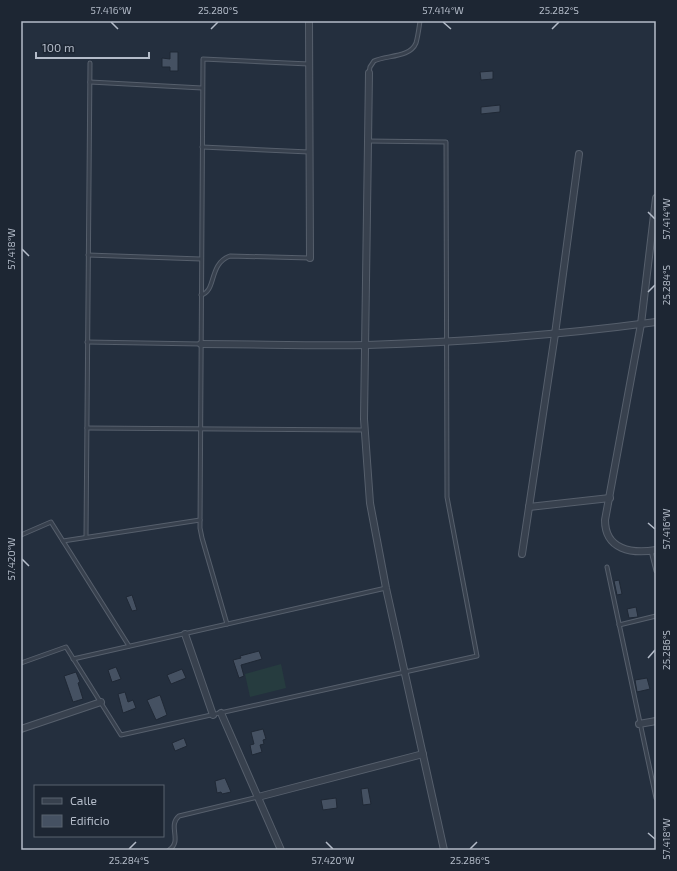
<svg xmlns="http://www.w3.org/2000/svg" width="677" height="871" viewBox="0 0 677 871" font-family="'Exo 2',sans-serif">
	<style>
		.green { fill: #263c3f }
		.building { fill: #455162; stroke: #1f2835 }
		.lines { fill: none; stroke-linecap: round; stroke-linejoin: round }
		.lane-casing { stroke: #565f6c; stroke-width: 5 }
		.street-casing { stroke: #565f6c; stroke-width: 8 }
		.lane { stroke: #38414e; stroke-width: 3 }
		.street { stroke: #38414e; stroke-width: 6 }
		.ticks { fill: none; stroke: #b4bcc9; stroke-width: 1.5 }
		.neatline { fill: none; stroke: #b4bcc9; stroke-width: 1.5 }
		.ticks-label { font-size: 10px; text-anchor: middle; fill: #b4bcc9 }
	</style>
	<rect width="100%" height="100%" fill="#242f3e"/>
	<!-- green -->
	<path class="green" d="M281,664L286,688L250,697L245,674Z"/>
	<!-- building -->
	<g class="building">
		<path d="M170,52H178V71H170V67H162V58L170,59Z"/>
		<path d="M493,71V79L481,80L480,72Z"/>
		<path d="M500,105V112L481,114V107Z"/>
		<path d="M619,580L622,594L617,595L614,581Z"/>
		<path d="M132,595L137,610L132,611L126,597Z"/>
		<path d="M636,607L638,617L629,618L627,609Z"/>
		<path d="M259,651L262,659L241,665L244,676L239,678L233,660L241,658L240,656Z"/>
		<path d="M116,667L121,679L112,682L108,670Z"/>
		<path d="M182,669L186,678L171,684L167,675Z"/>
		<path d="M76,672L80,682L78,683L83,699L73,702L64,676Z"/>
		<path d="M647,678L650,689L637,692L635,680Z"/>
		<path d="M125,692L128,702L133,700L136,708L123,713L118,694Z"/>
		<path d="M160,695L167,715L156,720L147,700Z"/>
		<path d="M263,729L266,739L263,740L264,744L260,745L262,752L252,755L250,745L254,744L251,732Z"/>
		<path d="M184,738L187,746L175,751L172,743Z"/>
		<path d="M225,778L231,792L222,794L221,792L217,793L215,781Z"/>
		<path d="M368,788L371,804L363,805L361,789Z"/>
		<path d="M336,798L337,808L323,810L321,800Z"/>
	</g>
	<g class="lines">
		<defs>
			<g id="lane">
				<path d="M369,73L370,67L374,61C386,55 410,58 416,43C418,36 419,28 420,21"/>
				<path d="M90,82L202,88"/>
				<path d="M202,147L309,152"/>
				<path d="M88,255L201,259"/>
				<path d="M201,295C217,291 208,264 230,256L310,258"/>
				<path d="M87,342L201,344"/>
				<path d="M87,428L365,430"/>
				<path d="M21,535L51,522L129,646"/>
				<path d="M86,537L90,63"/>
				<path d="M63,541L200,520"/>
				<path d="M651,551L656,571"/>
				<path d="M607,567L656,798"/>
				<path d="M227,624L202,538L200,528L203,59L309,64"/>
				<path d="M619,625L656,616"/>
				<path d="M73,659L386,588"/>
				<path d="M21,663L66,647L121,735L477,656L447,497L446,142L368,141"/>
				<path d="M169,850C183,841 167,826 179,816L258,797"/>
			</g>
			<g id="street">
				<path d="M309,21L310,258"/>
				<path d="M369,73L364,419L370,503L386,588L444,850"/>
				<path d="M656,198L641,324L605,520C605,550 632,554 656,550"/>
				<path d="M201,344C256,344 312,346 367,345C464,342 560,335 656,322"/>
				<path d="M529,507L610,498"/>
				<path d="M522,554L555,334L579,154"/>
				<path d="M185,634L213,715"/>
				<path d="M221,713L281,850"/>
				<path d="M639,724L656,721"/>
				<path d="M21,729L101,702"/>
				<path d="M258,797L423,754"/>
			</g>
		</defs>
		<!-- lane casing -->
		<use href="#lane" class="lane-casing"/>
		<!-- street casing -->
		<use href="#street" class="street-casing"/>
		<!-- lane -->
		<use href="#lane" class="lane"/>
		<!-- street -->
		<use href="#street" class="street"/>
	</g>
	<!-- ticks -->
	<path class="ticks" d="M111,22L118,29M443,22L451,29M211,29L218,22M552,29L559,22M648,212L655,219M22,249L29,256M648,292L655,285M648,523L655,529M22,559L29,566M648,658L655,650M648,833L655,839M326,842L333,849M129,849L136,842M470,849L477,842"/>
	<!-- border -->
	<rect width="677" height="871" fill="none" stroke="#1d2633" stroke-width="44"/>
	<!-- legend -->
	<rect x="34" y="785" width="130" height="52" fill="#1d2633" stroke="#59626f"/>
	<rect x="42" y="798" width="20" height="6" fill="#38414e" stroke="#59626f"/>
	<text x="70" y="805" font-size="12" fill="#b4bcc9">Calle</text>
	<rect x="42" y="815" width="20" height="12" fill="#455162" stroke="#59626f"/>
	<text x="70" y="825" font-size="12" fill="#b4bcc9">Edificio</text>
	<!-- scale -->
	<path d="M36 52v6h113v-6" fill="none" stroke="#b4bcc9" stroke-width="2"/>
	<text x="42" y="52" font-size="12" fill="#b4bcc9" stroke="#1d2633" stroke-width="3" paint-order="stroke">100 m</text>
	<rect x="22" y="22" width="633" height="827" class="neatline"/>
	<g class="ticks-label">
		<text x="111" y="14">57.416°W</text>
		<text x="218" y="14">25.280°S</text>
		<text x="443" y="14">57.414°W</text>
		<text x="559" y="14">25.282°S</text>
		<text transform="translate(666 219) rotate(-90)" y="4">57.414°W</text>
		<text transform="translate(11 249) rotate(-90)" y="4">57.418°W</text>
		<text transform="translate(666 285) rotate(-90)" y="4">25.284°S</text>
		<text transform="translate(666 529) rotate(-90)" y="4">57.416°W</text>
		<text transform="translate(11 559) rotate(-90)" y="4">57.420°W</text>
		<text transform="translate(666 650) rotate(-90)" y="4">25.286°S</text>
		<text transform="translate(666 839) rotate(-90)" y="4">57.418°W</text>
		<text x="129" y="864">25.284°S</text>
		<text x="333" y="864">57.420°W</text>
		<text x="470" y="864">25.286°S</text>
	</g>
</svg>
